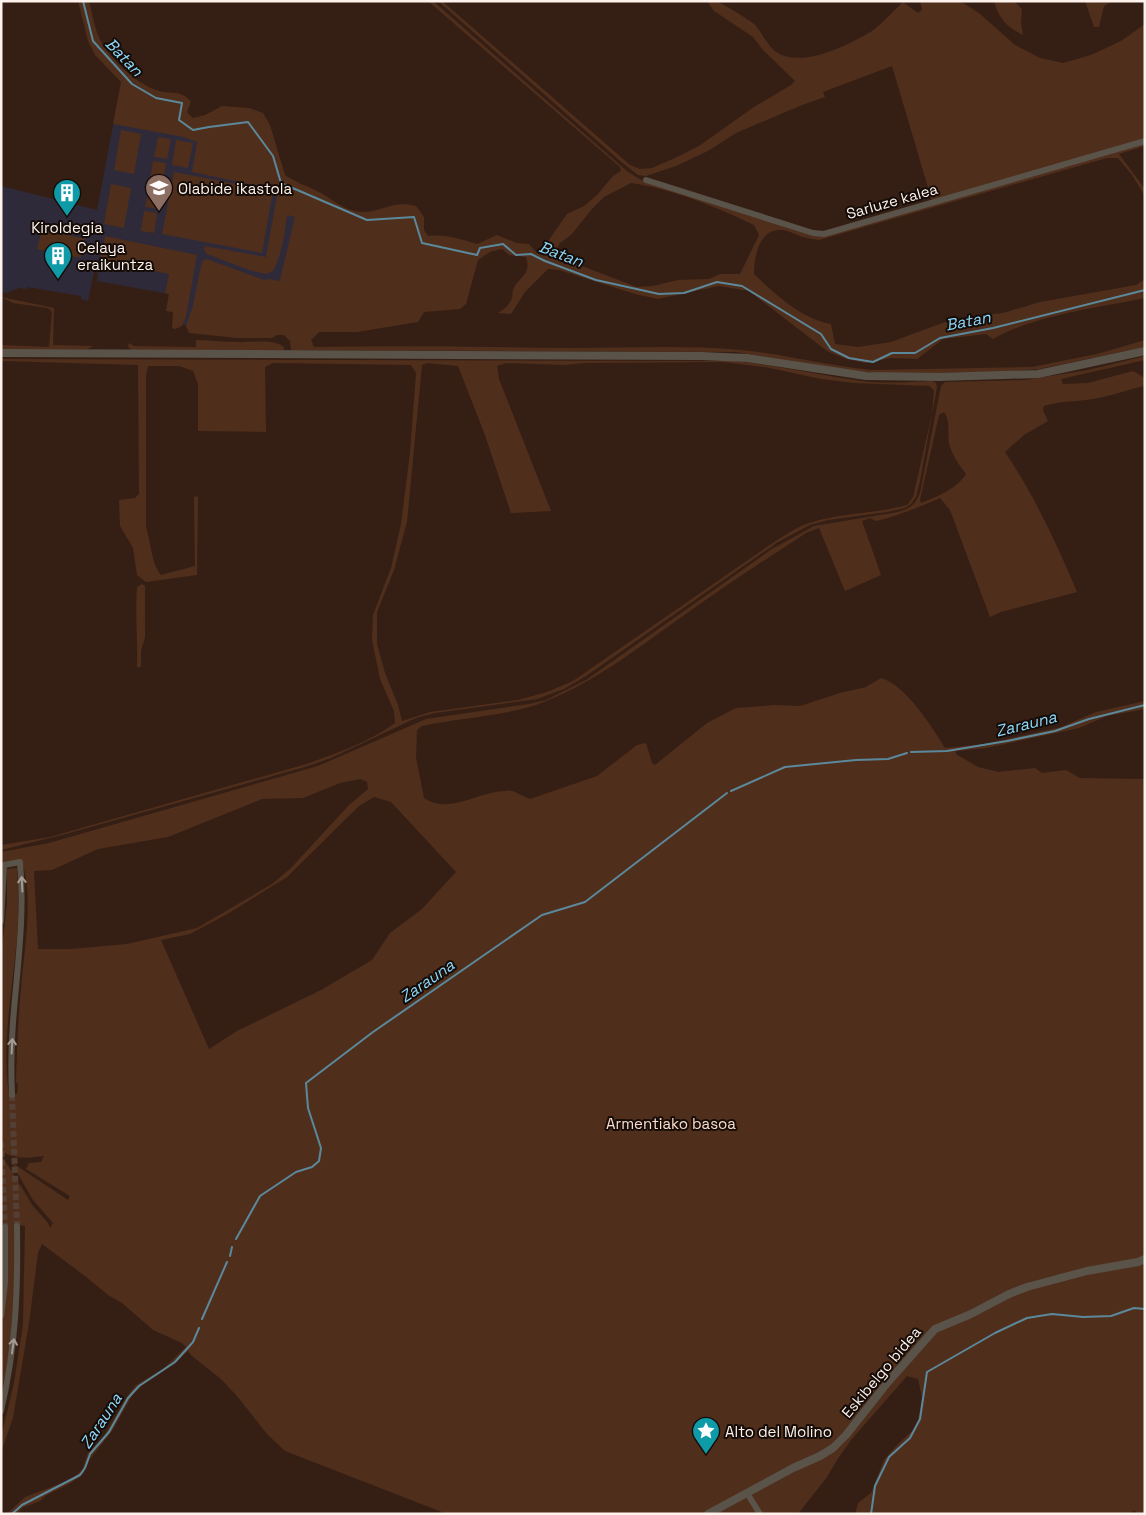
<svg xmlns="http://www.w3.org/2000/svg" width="1146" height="1515" viewBox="0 0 1146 1515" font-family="'Space Grotesk',sans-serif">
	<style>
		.education { fill: #2e2a3a }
		.green { fill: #502e1c; fill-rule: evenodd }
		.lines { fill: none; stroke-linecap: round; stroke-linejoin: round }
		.stream { stroke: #5b899b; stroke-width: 2 }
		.minor-tunnel { stroke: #533f34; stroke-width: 6; stroke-dasharray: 6 3; stroke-linecap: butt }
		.minor { stroke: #5a5349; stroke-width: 6 }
		.tertiary { stroke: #5a5349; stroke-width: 8 }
		.oneway { stroke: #a49b92 }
		.labels { text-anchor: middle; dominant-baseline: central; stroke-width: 4; stroke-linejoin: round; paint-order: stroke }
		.poi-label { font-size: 15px; fill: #fef2ec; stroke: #150c07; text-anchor: start }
		.street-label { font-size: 15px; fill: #fef2ec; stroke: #150c07 }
		.park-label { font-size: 15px; fill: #fedccb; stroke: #150c07 }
		.water-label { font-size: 16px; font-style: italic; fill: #8ed8fb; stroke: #150c07 }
	</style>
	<rect width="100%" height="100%" fill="#351f14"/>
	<!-- education -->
	<path class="education" d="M120,89L200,143L319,213L266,335L175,324L177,313L166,311L169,294L97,281L98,273L94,272L88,301L81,299V296L27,287V289L19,288L6,293L1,292V186L97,210Z"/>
	<!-- green -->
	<g class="green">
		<path d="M78,1H89C92,12 94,25 98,35C106,56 135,83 156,90C169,95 182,89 191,102L187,112L193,118L205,115L222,106L249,108L263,113L270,125L285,175C295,182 307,186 319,192C334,200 345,212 364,212C384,211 394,200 416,206L424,217V230L428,236C446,234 460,239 477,244L497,235L517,243L529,244L535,251L539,254L567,214L584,206L597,195L613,176L621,171L620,167L428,1H433L628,172L643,181L811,235L1145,144V146L1119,154L1145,189V196L1132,175L1118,158H1107L819,240C814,239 809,239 804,237C797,236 789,230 782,230C759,228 754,257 754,274C775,294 801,319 831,324L835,344L858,347L891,342L945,322L954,324L985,315L1003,313L1040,302L1136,285L1145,279V298C1097,308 1035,315 993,339L986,334L943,339L917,359L891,358L866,363L846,359L827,351L749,291L719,286L658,299L635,294L559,270L548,269L525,292L511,314L498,313C504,309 509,306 512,298C513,296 512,293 513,290C518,277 532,276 526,257L509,255L502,249L490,252L478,260L466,304L460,309L424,312L418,322L357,332H319L311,340L314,347C400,345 486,347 571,348C628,348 685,345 741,350C785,354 828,366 872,370L1032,367L1097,354L1145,340V347L1039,369L985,373L887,374L848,370L736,352L291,350L290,341L284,335H277L272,338H237L189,333L186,326L193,306L202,261L207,259L264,280L270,279L278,281L280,280L295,217L287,215C285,234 282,254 273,271L266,274L249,270L207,254L204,250L205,246L266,257L278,190L192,172L197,142L184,137L113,124L121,82L95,55L88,41ZM631,183C672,189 717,207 754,225L759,235L740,274H720L709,279L678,280L653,286L637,287L566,260L556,252L560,243L571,235L592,209L604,197Z"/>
		<path d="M438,1H442L630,165L640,169L652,168L675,158L699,146L754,107L791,85L795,81L763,50L753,37L714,11L707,1C710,1 715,1 718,2C725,5 748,19 754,24C762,32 766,44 775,51C800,70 849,45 872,31C883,23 893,11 903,2L918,13L922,10L920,1H960L979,13L1015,45L1040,58L1063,63L1091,55L1121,41L1145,24V138L932,201L892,66L823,92L825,97L802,105L736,133L708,151L676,166L646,176L638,175L619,160Z"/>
		<path d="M994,1H1014L1022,9L1021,23L1023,35C1007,27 999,19 994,1Z"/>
		<path d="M1085,1H1112L1104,6L1099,27H1094Z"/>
		<path d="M121,130L141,134L134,174L114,170Z"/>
		<path d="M158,137L171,139L167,159L154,157Z"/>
		<path d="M176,140L193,143L188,168L172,165Z"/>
		<path d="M153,161L166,163L163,183L150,181Z"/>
		<path d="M174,172L273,191L262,253L162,234Z"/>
		<path d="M111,184L131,188L124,228L104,224Z"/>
		<path d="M149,187L162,189L158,209L145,207Z"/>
		<path d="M144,211L157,213L154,233L141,231Z"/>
		<path d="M42,229L85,239L81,258L37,249Z"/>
		<path d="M105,236L197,255L186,317L182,326L175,329L172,328L173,312L166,311L169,294L165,293L169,274L105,261L106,257H101Z"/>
		<path d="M1,297L54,308L53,345L94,346L87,349H1V345L49,347L52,312L48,308L13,303Z"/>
		<path d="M196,340C210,340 223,342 237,342C251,343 272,338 284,347V350H132L128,347L129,343L134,346L196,347Z"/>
		<path d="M1145,356V360L1061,379L1063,384L1088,383L1133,371L1145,378V386C1130,389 1117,394 1103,397C1083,402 1063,400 1044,406L1043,410L1048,421L1024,435L1005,452C1034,495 1057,544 1077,592L1001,612L990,617L950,510L940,498C919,507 898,516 876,521L870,518L862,521L881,575L845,591L819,528L806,533C765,560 723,587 683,616C639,647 595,682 544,702C505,717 462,717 422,726L417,730L416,757L424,798C449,815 477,792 504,791C507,791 509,790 512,791C517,792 524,797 530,799L597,776L637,745L646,743L652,763L655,765L707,723L736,708L776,705L800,706L840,693L866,687L881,678C906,685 932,727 945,748L985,744L1061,727L1096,712L1145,701V709L1107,716L1079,728L1047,735L986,748L956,751V754L978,767L998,772L1035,768L1042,773L1066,770L1080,778L1145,779V1514H1136L1135,1510L1129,1514H855L858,1503L871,1493L884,1460L897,1445L913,1430L918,1420L922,1398L918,1379L907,1376L851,1440L837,1460L827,1477L798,1514H447L285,1451L267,1434L237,1396L221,1379L192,1356L188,1351L173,1365L144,1384L133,1394L112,1431L90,1459L83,1474L71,1483L45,1496L40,1501L22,1508L17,1514H7L25,1497L70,1480L82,1470L88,1453L104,1436L126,1398L136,1385L163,1369L186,1347L182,1343L153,1330L122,1303L108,1295L85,1276L42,1244L38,1253L29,1323L13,1418L1,1452V1437L14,1383L23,1325L25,1226L19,1225L12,1338L1,1397V1333L8,1255L7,1226H1V1154L33,1206L48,1223L50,1228L53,1223L33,1200L11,1162L68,1200L70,1196L26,1169L29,1163L41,1162L44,1156C30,1158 12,1160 1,1150V954L7,904V869L17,868C18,891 19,914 17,937C13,988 1,1042 9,1094H17L18,1085L16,1082C17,1051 18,1020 21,989C24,950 34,899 22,862L1,864V852L49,843L318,766L426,719L529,704L546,700L586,680L772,549L814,526L898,512C911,508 915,505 920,493L941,386L945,382L1025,380L1088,370ZM944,412C951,421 947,432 949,443C952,455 959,465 966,474C957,489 936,497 921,503L920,500L939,415ZM360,779L367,782L368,789L349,805L291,868L272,884L197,928L127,944L71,949H38L34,871L52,870L98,849L168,837L262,799L303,798L340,783ZM374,797L391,802L456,872L422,909L390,933L372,960L321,990L237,1031L209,1049L161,940L190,934L229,913L287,877L359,806Z"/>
		<path d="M1,359L736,361C779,366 820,375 862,381C885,384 909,382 932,381L936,383L937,387L920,481L916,497L911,504L905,508L887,512L828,520L810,525L778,542L586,676L564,689L537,699L435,713L416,718L331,758L305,767L62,835L1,850V845L50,837L310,763C339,752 371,741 395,723L394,711L380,679L372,640L373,615L391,568L401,524L410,453L416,373L411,365L273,363L265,367L266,432L198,431V384L193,371L179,366H148L146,375V527C151,542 151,563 161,575L195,566L194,496L198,497L197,575L146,582L137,575L133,548L120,526L119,500L135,498L139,494L138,365L1,361ZM723,362L765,367L821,379L854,383L929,386L934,390L932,414L913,497L907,505C872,515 831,512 797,528C790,532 784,536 777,540L573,681L547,692L518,700L430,712L402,721L398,705L385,673L377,644V612L394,570L407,522L422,365L427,363L458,366L485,435L511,513L551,511L499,379L497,366L506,363L564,365L586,363Z"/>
		<path d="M142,584L145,586V637L141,651V667H137C138,640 135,614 137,587Z"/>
	</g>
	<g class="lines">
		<!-- stream -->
		<g class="stream">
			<path d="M83,1L93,41L132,84L156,98L182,103L179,120L193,130L209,127L248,122L273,156L281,183L367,220L414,217L422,243L477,255L480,248L503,244L516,255L531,254L545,261L596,280L659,294L684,293L717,282L742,286L821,334L831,349L849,358L873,362L892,353H915L940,338L993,328L1145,290"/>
			<path d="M911,752L947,751L1007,741L1055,731L1089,719L1145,705"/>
			<path d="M731,791L785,767L856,760L888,759L907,753"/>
			<path d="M236,1239L260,1196L296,1172L312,1167L319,1161L321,1148L308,1108L306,1083L373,1032L542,915L585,902L727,793"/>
			<path d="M230,1256L232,1247"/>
			<path d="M202,1319L227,1262"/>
			<path d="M12,1514L22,1505L80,1475L85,1468L90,1454L109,1432L128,1398L139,1386L175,1362L193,1342L199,1328"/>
			<path d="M871,1514L875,1486L889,1457L910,1438L920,1419L927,1372L995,1333L1027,1318L1052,1314L1083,1317L1111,1316L1134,1308L1145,1309"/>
		</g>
		<!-- minor-tunnel -->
		<g class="minor-tunnel">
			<path d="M12,1095L17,1226"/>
			<path d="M1,1142L5,1227"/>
		</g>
		<!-- minor -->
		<g class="minor">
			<path d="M646,180L813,233L824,234L1145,141"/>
			<path d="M1,921L4,865L20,862C25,916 17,969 13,1022C11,1047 11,1071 12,1095"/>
			<path d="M1,1316L5,1283V1227"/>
			<path d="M1,1411C16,1347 18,1291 17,1226"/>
			<path d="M747,1493L760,1514"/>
		</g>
		<!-- tertiary -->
		<g class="tertiary">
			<path d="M1,353L701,356L747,358L866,376L940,377L1038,374L1145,351"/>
			<path d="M708,1514L793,1468L820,1456L833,1448L846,1435L888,1382L935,1329L971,1314L1009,1294L1027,1287L1087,1271L1138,1262L1145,1259"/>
		</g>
	</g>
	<!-- one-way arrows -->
	<defs><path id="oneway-shaft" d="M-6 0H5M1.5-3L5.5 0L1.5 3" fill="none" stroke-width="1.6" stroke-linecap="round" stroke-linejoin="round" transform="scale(1.25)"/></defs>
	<g class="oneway">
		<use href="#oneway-shaft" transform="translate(22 884) rotate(-93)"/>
		<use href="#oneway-shaft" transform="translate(12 1046) rotate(-87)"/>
		<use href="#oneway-shaft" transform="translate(13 1346) rotate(-82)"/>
	</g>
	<!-- icons -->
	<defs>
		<symbol id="school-pin" viewBox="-11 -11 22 30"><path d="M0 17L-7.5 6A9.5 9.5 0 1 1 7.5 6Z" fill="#8d6e63" stroke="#150c07"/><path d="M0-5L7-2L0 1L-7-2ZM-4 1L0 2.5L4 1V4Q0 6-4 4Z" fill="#fff"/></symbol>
		<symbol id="building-pin" viewBox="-11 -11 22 30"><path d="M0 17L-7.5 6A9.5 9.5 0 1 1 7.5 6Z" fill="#0f9aa8" stroke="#150c07"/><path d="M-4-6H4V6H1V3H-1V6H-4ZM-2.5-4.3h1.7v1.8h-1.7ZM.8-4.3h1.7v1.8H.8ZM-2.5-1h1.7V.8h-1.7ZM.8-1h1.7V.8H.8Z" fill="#fff"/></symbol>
		<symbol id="sight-pin" viewBox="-11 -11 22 30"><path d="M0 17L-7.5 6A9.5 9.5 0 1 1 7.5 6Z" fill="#0f9aa8" stroke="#150c07"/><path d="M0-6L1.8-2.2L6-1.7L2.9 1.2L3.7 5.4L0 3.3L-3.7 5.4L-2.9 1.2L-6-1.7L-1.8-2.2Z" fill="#fff"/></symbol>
	</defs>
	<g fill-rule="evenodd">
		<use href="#school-pin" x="143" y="172" width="32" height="43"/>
		<use href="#building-pin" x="51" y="177" width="32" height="43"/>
		<use href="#building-pin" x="42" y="240" width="32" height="43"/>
		<use href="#sight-pin" x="690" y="1415" width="32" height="43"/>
	</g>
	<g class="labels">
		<!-- poi labels -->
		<g class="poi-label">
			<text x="178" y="188">Olabide ikastola</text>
			<text x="67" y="227" text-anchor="middle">Kiroldegia</text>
			<text x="77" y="247">Celaya<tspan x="77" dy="17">eraikuntza</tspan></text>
			<text x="725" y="1431">Alto del Molino</text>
		</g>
		<!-- street labels -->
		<g class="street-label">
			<text transform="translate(892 201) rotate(-16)">Sarluze kalea</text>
			<text transform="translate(881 1372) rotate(-50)">Eskibelgo bidea</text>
		</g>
		<!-- park labels -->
		<g class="park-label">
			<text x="671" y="1123">Armentiako basoa</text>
		</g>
		<!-- water labels -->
		<g class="water-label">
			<text transform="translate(124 57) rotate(46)">Batan</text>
			<text transform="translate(561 254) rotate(21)">Batan</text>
			<text transform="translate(968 321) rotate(-11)">Batan</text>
			<text transform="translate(1026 724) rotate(-14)">Zarauna</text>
			<text transform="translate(427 981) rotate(-35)">Zarauna</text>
			<text transform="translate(101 1421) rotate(-57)">Zarauna</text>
		</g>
	</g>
	<!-- border -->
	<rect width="1146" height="1515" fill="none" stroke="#fef2ec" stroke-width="5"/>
</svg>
